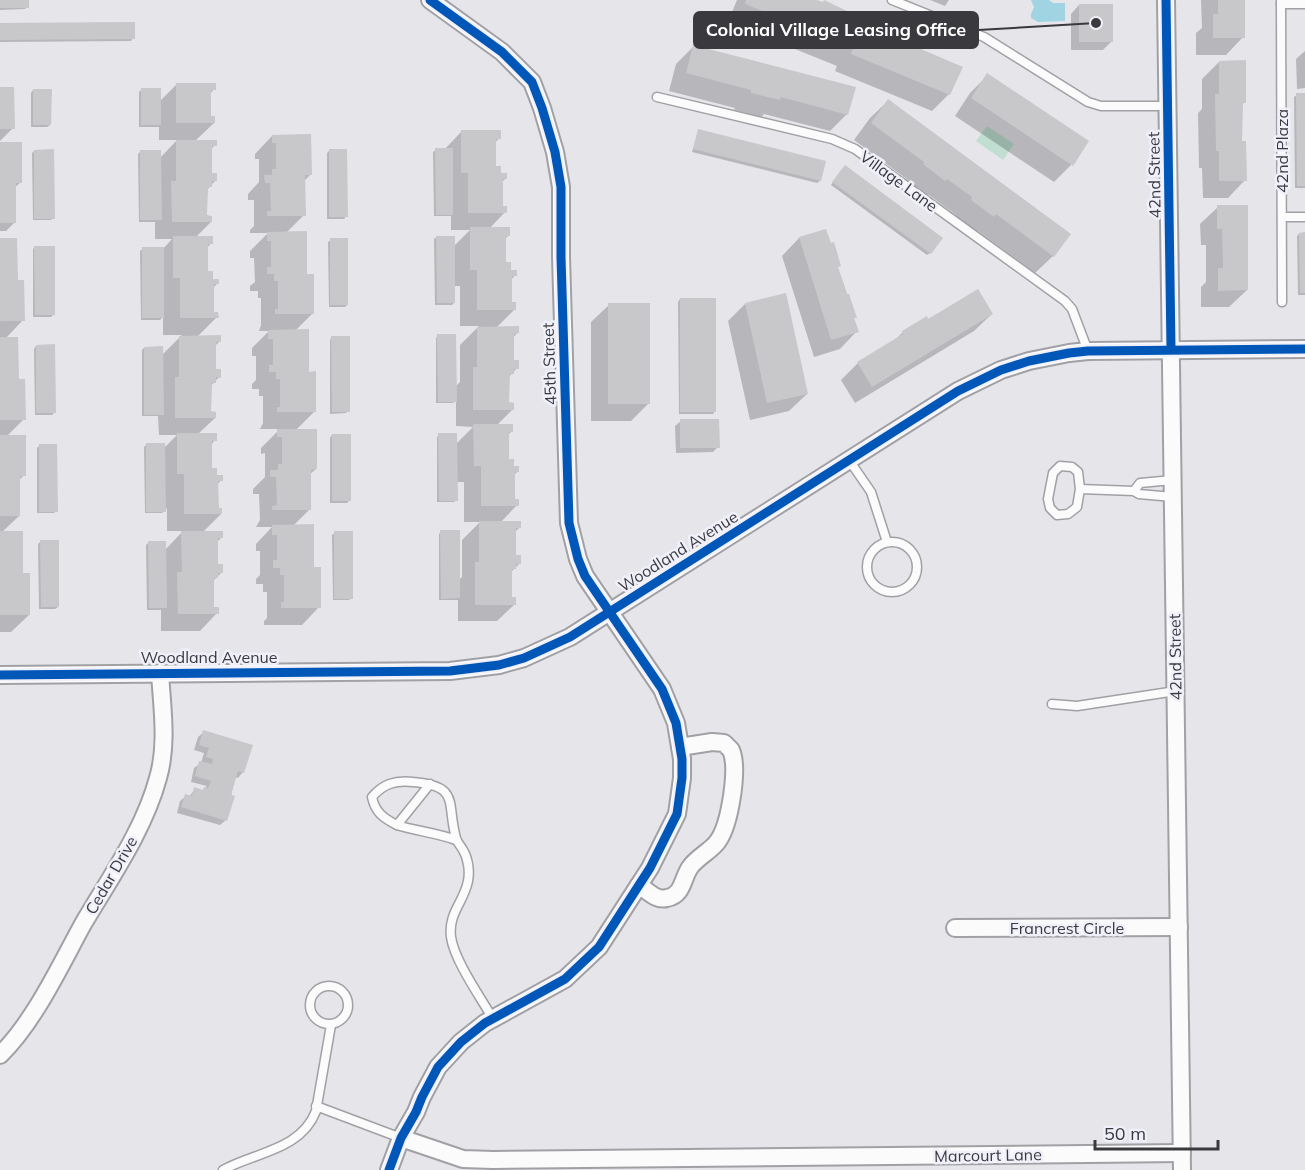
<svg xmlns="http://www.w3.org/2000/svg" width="1305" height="1170" viewBox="0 0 1305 1170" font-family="Mulish,sans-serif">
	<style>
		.green { fill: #c0dfd2 }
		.water { fill: #a0d4e2 }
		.shadow { fill: #0003 }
		.building { fill: #c8c7ca }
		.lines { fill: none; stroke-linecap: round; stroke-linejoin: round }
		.service-casing { stroke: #a1a1a5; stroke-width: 11 }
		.minor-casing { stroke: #a1a1a5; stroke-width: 20 }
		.service { stroke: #fbfbfc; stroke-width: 8 }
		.minor { stroke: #fbfbfc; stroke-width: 16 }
		.cycleway-casing { stroke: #f0f0fb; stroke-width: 13 }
		.cycleway { stroke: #0057b8; stroke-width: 9 }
		.labels { text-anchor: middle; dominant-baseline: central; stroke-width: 5; stroke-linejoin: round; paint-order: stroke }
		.street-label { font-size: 16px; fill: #3a3a3e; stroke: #f0f0fb }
		.leader { fill: none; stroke: #3a3a3e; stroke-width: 2 }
		.callout-dot { fill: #3a3a3e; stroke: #f0f0fb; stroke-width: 2 }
		.callout { fill: #3a3a3e; stroke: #3a3a3e; stroke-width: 2 }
		.callout-label { font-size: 18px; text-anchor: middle; font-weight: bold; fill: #fff }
	</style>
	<rect width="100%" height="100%" fill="#e5e5ea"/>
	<!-- green -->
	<path class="green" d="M987,126L1014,144L1003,160L976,141Z"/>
	<!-- water -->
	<path class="water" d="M1031,0H1049L1053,3H1065V21L1038,22L1031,18V14L1034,7Z"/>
	<!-- shadow -->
	<g class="shadow">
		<path d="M0,0H27V7L25,9L0,10Z"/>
		<path d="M737,0H813L864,26L900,42L949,94L932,111L835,71L837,66L728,22Z"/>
		<path d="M930,0H949L945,6Z"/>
		<path d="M1201,0H1243V37L1226,55H1196V33L1202,28Z"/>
		<path d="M1079,5L1111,42L1103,50H1071V14Z"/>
		<path d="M0,25L133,38L131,41L0,42Z"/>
		<path d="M693,47L847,114L830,131L764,114L761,117L734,110L735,108L669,91L676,64Z"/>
		<path d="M1305,51V88L1297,89L1296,59Z"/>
		<path d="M1219,62L1245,102L1241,105V143L1245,180L1228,198H1203L1202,168H1199L1198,113L1202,109V79Z"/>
		<path d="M988,75L1087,142L1071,165L1054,182L955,116L970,93Z"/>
		<path d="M176,85L214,89L210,94V117L214,123L195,141L215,145L210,150L211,174L215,181L206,191V217L211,222L195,238L211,243L207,248V273L212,280L217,284L213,288V313L217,317L197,337L219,342L215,346V370L219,377L210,387V413L215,418L198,434L215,440L211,445V469L221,480L217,485V509L221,514L203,532L222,537L217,542V566L222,572L212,582V608L217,613L200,631H161V610H147L146,545L149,542L165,550L183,531H167V508L162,513H145L144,447L146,445L164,448L177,435H159L158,416H142V350L144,348L162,355L182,335H163V317L160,320H141L140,251L143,249H163L172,239H155V222H139L138,154L140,152L160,158L177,140H159V127H139V92L142,89L159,102Z"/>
		<path d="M0,89L13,128L0,141Z"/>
		<path d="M33,90L50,125L47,127H31V93Z"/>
		<path d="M1297,95H1305V188H1295L1294,97Z"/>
		<path d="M888,101L1069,234L1053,256L1035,273L978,231L975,233L955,218L956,215L929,195L927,197L906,182L908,180L854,140L870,118Z"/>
		<path d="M699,130L825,162L820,181L817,183L692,152Z"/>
		<path d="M461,132L499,138L495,143V167L506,178L501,183V207L505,212L489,229L509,235L504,240V264L515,275L511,280V304L515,309L496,328L517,333L513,338V361L517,368L508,378V404L513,409L497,425L512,431L507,436V461L512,468L518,471L513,476L514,501L517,505L500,523L519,528L515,532V556L520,563L510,573V598L515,604L497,621H458V600H439V534L441,532L458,581L462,577V540L480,522H464V482H456V500L454,502H437V437L439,435L456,444L473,427L456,426V400L453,403H436V338L438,335L455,387L460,382V345L479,326H460V286H454V303L452,305H435L434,239L437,237L454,246L470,230H451V216H434L433,152L436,150H444Z"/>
		<path d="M272,136L310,175L304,181V215L286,233L306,275L313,313L295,331L308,373L315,411L295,431L316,469L309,475L310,509L293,526L312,568L319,607L302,625H264V621L267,618V592H263V584H256V579L260,575V551H256V544L272,527H256L260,520L259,494H253V489L265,477V453L261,454V448L280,429H260L263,423V396H259V389H252V384L256,380V356H252V348L269,331H259L261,325V298H258V291H250V286L255,282L254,258H250V251L268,233H250V230L254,226V200H248V194L259,182V159H255V154Z"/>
		<path d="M0,144L21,182L14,188L15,222L6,231H0Z"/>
		<path d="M34,151L53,218L51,220H33L32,153Z"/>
		<path d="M329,151L346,216L344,219H327V153Z"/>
		<path d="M842,169L941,238L930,253L927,255L831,185Z"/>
		<path d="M1218,207L1247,290L1229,307H1201V287L1206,282V245H1201L1200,224Z"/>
		<path d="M825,231L855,317L853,319L857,331L840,349L814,357L782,256L799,238Z"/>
		<path d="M1299,234H1305V295H1298L1297,236Z"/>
		<path d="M0,240L16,281L23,320L5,339L17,381L24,419L6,437L24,475L18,481L19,516L1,533L22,575L29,615L11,632H0Z"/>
		<path d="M331,240L347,305L345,307H329L328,242Z"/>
		<path d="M35,247L54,314L51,317H33V249Z"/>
		<path d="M680,299L715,411L713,414H679L678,302Z"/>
		<path d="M745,304L807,394L789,411L750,420L728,321Z"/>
		<path d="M609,305L648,404L631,421H591V322Z"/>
		<path d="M992,314L974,331L855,403L841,380L858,363L892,343L903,332L928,321Z"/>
		<path d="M332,337L348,411L346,413L330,414V340Z"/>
		<path d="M36,346L54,413L52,415H35L34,349Z"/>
		<path d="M681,421L718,447L713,452L676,453L675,426Z"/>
		<path d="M332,435L349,501L347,503H330V438Z"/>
		<path d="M39,446L56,511L54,513H37V448Z"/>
		<path d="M335,533L352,598L349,600H333L332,535Z"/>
		<path d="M41,541L58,607L55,609H39L38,544Z"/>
		<path d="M204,732L243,772L238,778L235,777L226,820L220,825L177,813L180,801L186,796L189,797L195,789L202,791L207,786L191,782L194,768L201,763L204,753L194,750L198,737Z"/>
	</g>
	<!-- building -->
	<g class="building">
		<rect x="0" y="0" width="29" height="8"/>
		<path d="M746,0H817L823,2L824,0L868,21L866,26L875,30L876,27L904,38L902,41L963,67L950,95L851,54L853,48L745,4Z"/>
		<path d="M1218,0H1245V38H1213V14H1218Z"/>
		<rect x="1079" y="4" width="34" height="38"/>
		<path d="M135,22V39L0,40V23Z"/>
		<path d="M693,45L856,87L848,115L781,97L780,100L751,93V90L686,73Z"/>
		<path d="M1246,60V103L1243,102L1242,141H1246L1247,181H1219V151H1216L1215,94H1219V61Z"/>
		<path d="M987,73L1089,141L1073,166L971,98Z"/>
		<path d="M176,83H216V90H211V116H215V123H176Z"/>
		<path d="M0,87H14L15,129H0Z"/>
		<rect x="141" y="88" width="20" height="37"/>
		<path d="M33,89H52L51,125H33Z"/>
		<path d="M1296,93H1305V186H1297Z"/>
		<path d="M888,99L1071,234L1054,257L996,214L994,217L971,200L972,197L947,179L945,181L923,164L924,162L871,123Z"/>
		<path d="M698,129L826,161L821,181L693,149Z"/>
		<path d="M461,130H501V139H496V166H501V173H507V179H503V206H507V213H468V173H461Z"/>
		<path d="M311,134L312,175H305L306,216H267V211H271L270,183H265L264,175H272V169H276V143H272V135Z"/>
		<path d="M176,140H217V146H212V173H217V181H212V187H208L207,215L212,216V222H172L171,181H176Z"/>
		<path d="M0,142H22V183H16V223H0Z"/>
		<path d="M435,148H453V215H436Z"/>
		<path d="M54,149L55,219H34V150Z"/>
		<path d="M329,149H347L348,217H329Z"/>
		<path d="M140,150H161L162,220H140Z"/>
		<path d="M845,165L943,238L931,254L832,182Z"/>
		<path d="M1217,205H1248V290L1218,291V268H1223L1222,229H1217Z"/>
		<path d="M470,227H510V236H506V262H511V270H517V276H512V302H516V310H477V270H470Z"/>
		<path d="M826,229L831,243L834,242L841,266L838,267L847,294H849L857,318H854L859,332L831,340L799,237Z"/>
		<path d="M307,231V274H314V314H275V309H278V281H274V274H267V267H271V241H267V232Z"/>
		<path d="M1305,232V293H1300L1299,233Z"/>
		<path d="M173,236H213V244H208V271H213V279H219V284H214V312H218L219,318H180V278H173Z"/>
		<path d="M436,236H455V303H437Z"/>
		<path d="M0,238H17L18,280H24L25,321H0Z"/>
		<rect x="330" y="238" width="18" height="67"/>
		<path d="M34,246H55V315H35Z"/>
		<rect x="142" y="247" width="22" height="71"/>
		<path d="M978,289L993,314L872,387L857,362L903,334L902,331L927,316L928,319Z"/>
		<path d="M786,293L808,394L767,403L745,303Z"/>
		<rect x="680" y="298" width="36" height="114"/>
		<rect x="608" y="303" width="42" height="101"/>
		<path d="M519,326V333L514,334V360H519V369H514V374H510L509,402L514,403V410H473V367H477V327Z"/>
		<path d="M309,329V372L316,371V412H277V407H280V379H276V372H269V365H273V339H268V330Z"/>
		<path d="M437,334H456L457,402H438Z"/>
		<path d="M221,335V342H216V369H221V378L216,377V383H212L211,411L216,412V418H175V377H179V336Z"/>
		<path d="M331,336H350V412H332Z"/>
		<path d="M0,337H18L19,379H25L26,420H0Z"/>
		<path d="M55,344L56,413H36V345Z"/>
		<path d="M163,346L164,415H144V347Z"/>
		<path d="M680,419H719L720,448H680Z"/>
		<path d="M473,424H513V432H509V459H514V466H519V472H515V499H519V506H481V466H474Z"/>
		<path d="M277,429H317V469L311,470V510H272V506L277,505L276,477H270V470H278V464H282V437H277Z"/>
		<path d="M177,433H217V441H212V468H217V475H223V481H218L219,508H222V514H184V474H177Z"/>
		<path d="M438,433H457L458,501H439Z"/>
		<rect x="332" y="434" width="19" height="67"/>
		<path d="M0,435H26V476H20V516H0Z"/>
		<path d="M146,443H165L166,512H146Z"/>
		<path d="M39,444H57L58,512H39Z"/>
		<path d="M479,521H521V528H516V555H521V564H516V569H512V597H516V605H475V562H479Z"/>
		<path d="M314,524V567H321V608H281V602H284V575H280V568H273V560H277V535H272V525Z"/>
		<path d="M440,530H460V598L441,599Z"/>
		<path d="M0,531H23V573H30V615H0Z"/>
		<path d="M181,531H223V538H218V564H223V573H218V578H214V607H219V614H178L177,572H182Z"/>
		<rect x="334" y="531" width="19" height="68"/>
		<path d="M40,540H59V607H41Z"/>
		<path d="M148,541H166L167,608H149Z"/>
		<path d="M203,730L253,745L244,773L238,771L231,795L235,796L227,821L181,807L185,794L192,796L194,787L203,790L204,787L208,788L211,781L195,776L199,761L212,764L213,759L206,757L209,748L199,745Z"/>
	</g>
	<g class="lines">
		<defs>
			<g id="service">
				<path d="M892,0L984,37L1088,102L1101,106H1168"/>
				<path d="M1281,0L1282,302"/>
				<path d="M1281,4H1305"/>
				<path d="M657,97L832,139L855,149L1065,301L1072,309L1088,351"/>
				<path d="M1282,217H1305"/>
				<path d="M849,460L871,492L887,542"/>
				<path d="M1080,489L1078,472L1072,467L1060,466L1053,473L1048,499L1050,508L1057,515L1068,514L1077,507L1080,489L1134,491L1139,494L1173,497"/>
				<path d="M1134,491L1140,483L1173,480"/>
				<circle cx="892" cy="567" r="25"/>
				<path d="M1052,704L1077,706L1176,691"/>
				<path d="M430,784L397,825C416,831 437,833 456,840"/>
				<path d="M397,825C383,818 375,812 372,797C383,784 395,780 413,782C461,786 446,803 456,838C457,842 460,845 463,850C468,858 470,871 468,881C464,902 448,913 451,937C454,960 481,998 493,1019"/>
				<circle cx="329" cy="1005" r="19"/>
				<path d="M316,1106L401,1138"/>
				<path d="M223,1170C256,1152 301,1150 316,1111L331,1025"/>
			</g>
			<g id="minor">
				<path d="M1166,0L1182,1170"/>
				<path d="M0,675L450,671L499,665L524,658L570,637L958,391L1001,370L1029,361L1069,353L1088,351L1305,349"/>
				<path d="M639,885C648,891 656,901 667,898C684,895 682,877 691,866C699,856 712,850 718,841C730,824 739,768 731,750C730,749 725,744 724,743L712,742L680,747"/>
				<path d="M955,928L1179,927"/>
				<path d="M0,1055C34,1022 60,966 83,924C110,878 144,830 158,778C168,744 162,707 160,673"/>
				<path d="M401,1138L463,1159L493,1160L1182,1153"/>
				<path d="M389,1170L401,1138L416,1112L422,1097L438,1067L461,1042L485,1023L565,979L599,947L650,868L677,814L682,778V759L676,723L662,689L585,576L578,559L569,523L561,257V187L555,152L542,108L532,82L502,52L430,0"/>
			</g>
		</defs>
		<!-- service casing -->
		<use href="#service" class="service-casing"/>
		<!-- minor casing -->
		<use href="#minor" class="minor-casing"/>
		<!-- service -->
		<use href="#service" class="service"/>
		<!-- minor -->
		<use href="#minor" class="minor"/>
		<defs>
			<g id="cycleway">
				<path d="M1166,0L1171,349"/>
				<path d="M0,675L450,671L499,665L524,658L570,637L958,391L1001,370L1029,361L1069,353L1088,351L1305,349"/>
				<path d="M389,1170L401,1138L416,1112L422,1097L438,1067L461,1042L485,1023L565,979L599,947L650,868L677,814L682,778V759L676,723L662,689L585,576L578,559L569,523L561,257V187L555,152L542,108L532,82L502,52L430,0"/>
			</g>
		</defs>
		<!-- cycleway casing -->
		<use href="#cycleway" class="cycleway-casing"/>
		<!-- cycleway -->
		<use href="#cycleway" class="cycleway"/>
	</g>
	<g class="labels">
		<!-- street labels -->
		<g class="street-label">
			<text transform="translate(1282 151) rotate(-90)">42nd Plaza</text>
			<text transform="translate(1154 175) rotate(-91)">42nd Street</text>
			<text transform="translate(899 181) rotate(36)">Village Lane</text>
			<text transform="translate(549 364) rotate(-92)">45th Street</text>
			<text transform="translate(678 551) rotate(-32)">Woodland Avenue</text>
			<text x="209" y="657">Woodland Avenue</text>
			<text transform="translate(1175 657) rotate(-91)">42nd Street</text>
			<text transform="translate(111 875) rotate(-60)">Cedar Drive</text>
			<text x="1067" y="928">Francrest Circle</text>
			<text transform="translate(988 1155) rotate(-1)">Marcourt Lane</text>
		</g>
	</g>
	<!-- callouts -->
	<path class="leader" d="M1096 23L978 30"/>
	<circle class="callout-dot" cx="1096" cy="23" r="6"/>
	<rect class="callout" x="694" y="12" width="284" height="36" rx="6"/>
	<g class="callout-label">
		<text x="836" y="36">Colonial Village Leasing Office</text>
	</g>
	<!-- scale -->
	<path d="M1095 1140v9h123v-9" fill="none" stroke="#3a3a3e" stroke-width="3"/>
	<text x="1104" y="1140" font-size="18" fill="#3a3a3e" stroke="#f0f0fb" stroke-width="4.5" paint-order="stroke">50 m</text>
</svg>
